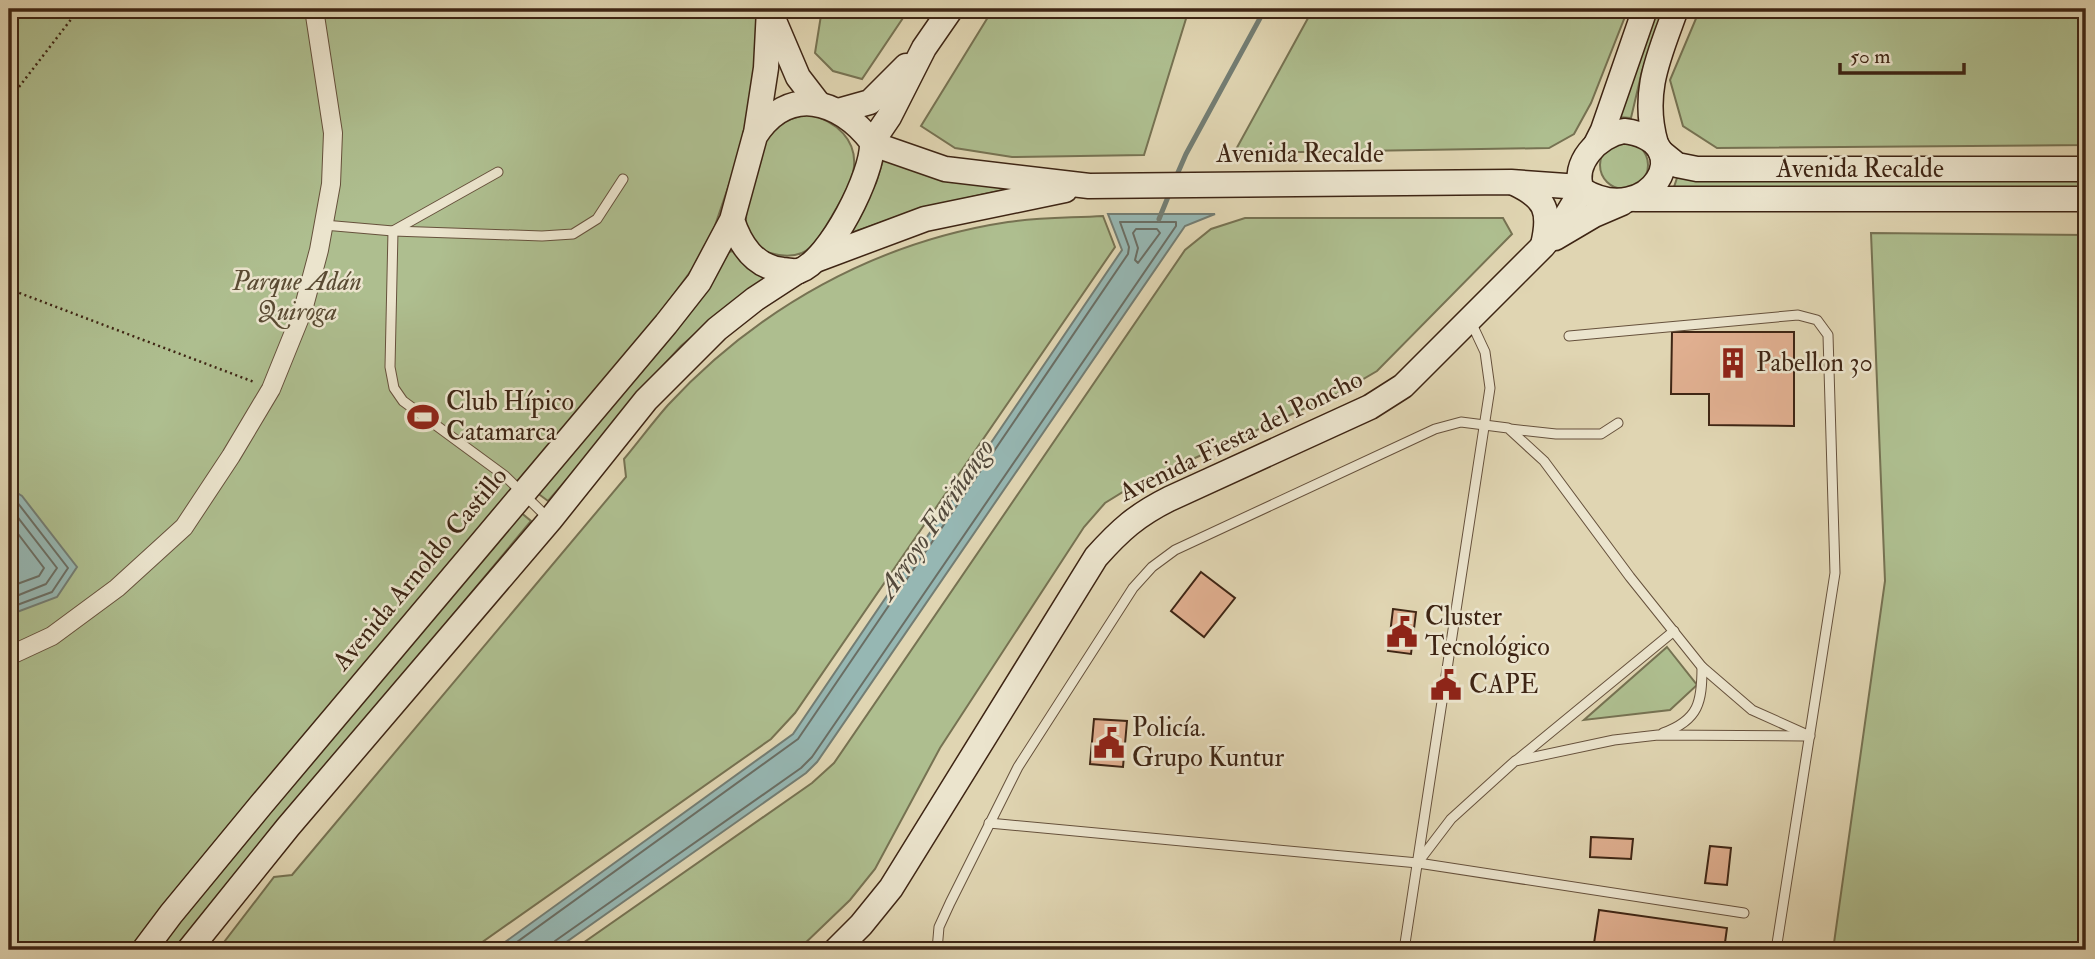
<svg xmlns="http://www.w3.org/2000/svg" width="2095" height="959" viewBox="0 0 2095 959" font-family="'IM FELL Double Pica',serif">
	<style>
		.green { fill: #aebe8f; stroke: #767252; stroke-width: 2 }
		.water { fill: #96b7b3; stroke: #737d73; stroke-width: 2 }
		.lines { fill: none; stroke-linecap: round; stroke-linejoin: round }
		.shore { stroke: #6a6e64; stroke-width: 2 }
		.stream { stroke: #737d73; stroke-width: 5 }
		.building { fill: #e0af90; stroke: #3e2514; stroke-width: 2 }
		.lane-casing { stroke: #66513c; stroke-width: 11 }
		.street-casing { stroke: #66513c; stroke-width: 20 }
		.secondary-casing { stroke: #3e2514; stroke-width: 27 }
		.path { stroke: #3e2514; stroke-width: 2.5; stroke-dasharray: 2 3.5; stroke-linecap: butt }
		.lane { stroke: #ebe4cd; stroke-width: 9 }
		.street { stroke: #ebe4cd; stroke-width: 18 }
		.secondary { stroke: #ebe4cd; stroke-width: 24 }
		.labels { text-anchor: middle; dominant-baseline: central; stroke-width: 5; stroke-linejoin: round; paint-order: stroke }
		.street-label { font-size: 26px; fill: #3e2514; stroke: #ebe4cd }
		.park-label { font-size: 26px; font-style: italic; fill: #5a4b33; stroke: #ebe4cd }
		.poi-label { font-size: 26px; fill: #3e2514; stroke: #ebe4cd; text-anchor: start }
		.water-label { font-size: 28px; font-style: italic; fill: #544a3c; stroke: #ebe4cd }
	</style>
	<rect width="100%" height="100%" fill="#e0d5b2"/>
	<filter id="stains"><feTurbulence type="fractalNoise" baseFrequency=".00286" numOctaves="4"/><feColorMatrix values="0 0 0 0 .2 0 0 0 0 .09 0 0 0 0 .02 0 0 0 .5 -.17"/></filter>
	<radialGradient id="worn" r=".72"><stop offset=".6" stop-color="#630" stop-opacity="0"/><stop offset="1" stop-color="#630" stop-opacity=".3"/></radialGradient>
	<!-- green -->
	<g class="green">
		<path d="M9,9H789L707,249L660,313L132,950H9Z"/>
		<path d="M822,9H909L862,79L833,71L815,53Z"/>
		<path d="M993,9H1189L1144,155L1012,157L955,148L921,126Z"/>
		<path d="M1313,9H1628L1591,103L1574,134L1549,148L1234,153Z"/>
		<path d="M1655,9H1665L1642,71L1631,118L1618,117Z"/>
		<path d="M1700,9H2086V145L1717,148L1683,126L1670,80Z"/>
		<path d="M807,114C835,120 860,140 853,173C850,188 839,203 832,216C824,229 816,246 802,253C792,257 780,256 770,253C735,243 747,206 752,180C755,171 755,158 760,149C765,140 772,131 778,123Z"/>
		<circle cx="1624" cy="165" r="24"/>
		<path d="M884,157L1016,187L923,208L845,235L876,183Z"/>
		<path d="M1677,178H2086V188L1674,187Z"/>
		<path d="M1103,216L1115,247L795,713L771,739L471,950H218L274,877L292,875L626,477L624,459C639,441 653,422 668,405C758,308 876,242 1008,222C1039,217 1072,218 1103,216Z"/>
		<path d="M1245,218H1503L1512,234L1377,371L1341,392L1131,487L1105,503L1084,527L940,748L875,869L850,900L798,950H573L812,783L834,763L1185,250L1211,229Z"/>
		<path d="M1871,233L2086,235V950H1833L1885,581Z"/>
		<path d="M733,251L741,261L768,279L709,322L681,346L635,396L614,425L548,501L536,492L729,252Z"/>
		<path d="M519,511L531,521L215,901L178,950H155Z"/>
		<path d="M1667,647L1697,685L1670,710L1584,720Z"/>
	</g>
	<!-- water -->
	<g class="water">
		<path d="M1108,214H1215L1185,226L817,762L806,773L555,950H494L793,734L1122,250Z"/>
		<path d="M9,491H14L22,496L77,567L57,597L9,615Z"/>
	</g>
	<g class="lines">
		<!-- shore -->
		<g class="shore">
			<path d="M1136,229H1157L1160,233L1138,263L1135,260L1138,248L1133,233Z"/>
			<path d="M9,497L17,502L68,568L52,592L9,608"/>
			<path d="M9,506L57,568L46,584L9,599"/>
			<path d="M9,522L44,568L39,576L9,587"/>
			<path d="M506,950L798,739L1128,254L1129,247L1120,222H1176V226L812,757L801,768L555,941L552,950"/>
		</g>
		<!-- stream -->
		<g class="stream">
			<path d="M1176,177L1186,154L1265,9"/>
			<path d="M1159,219L1170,192"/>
		</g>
	</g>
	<!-- building -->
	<g class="building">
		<path d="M1672,332H1794V426L1709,425V394H1671Z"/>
		<path d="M1201,572L1235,598L1204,637L1171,611Z"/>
		<path d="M1393,609L1416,612L1411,654L1388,651Z"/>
		<path d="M1094,719L1127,721L1123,767L1090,764Z"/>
		<path d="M1591,837L1633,839L1631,859L1590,857Z"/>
		<path d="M1710,846L1731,848L1727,885L1705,883Z"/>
		<path d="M1599,910L1727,928L1724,950H1593Z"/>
	</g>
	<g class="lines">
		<defs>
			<g id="lane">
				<path d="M498,172L393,231L390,367L394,388L403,401L505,476L549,519"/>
				<path d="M324,225L393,231L542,236L573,234L597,219L623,179"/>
				<path d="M1569,336L1798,315L1817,320L1828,335L1835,573L1776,950"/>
				<path d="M1510,429L1556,434H1601L1618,423"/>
				<path d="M1663,733C1699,720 1702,702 1702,667"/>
				<path d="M1517,760L1674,631"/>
				<path d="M989,823L1418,863L1744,913"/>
				<path d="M1419,861L1451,819L1515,761L1614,740L1658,735L1804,736"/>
				<path d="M937,950L939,927L950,903L1018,767L1133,588L1152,567L1175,550L1435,429L1461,422L1508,428L1544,461L1630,577L1702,667L1752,710L1810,736"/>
				<path d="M1404,950L1490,388L1485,352L1471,322"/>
			</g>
			<path id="street" d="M9,656L52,636L117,588L184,527L231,456L271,389L303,310L319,250L331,184L333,133L314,9"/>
			<g id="secondary">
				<path d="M772,16L798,77L818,103"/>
				<path d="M838,111L870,102L906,66"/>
				<path d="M1624,131C1702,141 1650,231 1582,190C1571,164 1598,135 1624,131Z"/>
				<path d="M756,133L766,68L769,9"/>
				<path d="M872,142L889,117L924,48L951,9"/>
				<path d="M873,144L945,169L1089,186L1511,182L1580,187"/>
				<path d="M1596,144L1603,130L1645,9"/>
				<path d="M1656,144C1641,93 1659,56 1676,9"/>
				<path d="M1661,152L1677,165L1697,169H2086"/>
				<path d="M1514,183C1546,198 1551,211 1543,245"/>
				<path d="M1635,199H2086"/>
				<path d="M1555,238L1594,215L1622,203"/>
				<path d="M818,259L925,219L1065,190"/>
				<path d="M144,950L171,914L260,806L666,324L699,282L732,220L755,136C788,85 839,99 872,142C874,173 830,260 799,271C795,272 787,270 783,270C754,267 740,244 732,220"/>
				<path d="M189,950L288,827L550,520L646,400L717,329L755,299L798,271"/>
				<path d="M836,950L861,925L891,888L1096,557C1120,530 1137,515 1169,499L1370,407L1403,386L1543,246L1562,223L1582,190"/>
			</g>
		</defs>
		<!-- lane casing -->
		<use href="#lane" class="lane-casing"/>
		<!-- street casing -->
		<use href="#street" class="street-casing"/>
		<!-- secondary casing -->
		<use href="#secondary" class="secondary-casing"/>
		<!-- path -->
		<g class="path">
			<path d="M9,100L79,9"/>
			<path d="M9,289L254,382"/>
		</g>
		<!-- lane -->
		<use href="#lane" class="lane"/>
		<!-- street -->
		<use href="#street" class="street"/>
		<!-- secondary -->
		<use href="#secondary" class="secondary"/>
	</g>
	<!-- icons -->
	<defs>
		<symbol id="building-bare" viewBox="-9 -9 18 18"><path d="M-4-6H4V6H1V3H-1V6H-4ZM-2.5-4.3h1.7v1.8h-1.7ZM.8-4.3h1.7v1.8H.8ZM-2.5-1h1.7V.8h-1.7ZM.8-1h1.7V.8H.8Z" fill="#8f2418" stroke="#ebe4cd" stroke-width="2.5" paint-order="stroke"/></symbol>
		<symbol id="stadium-bare" viewBox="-9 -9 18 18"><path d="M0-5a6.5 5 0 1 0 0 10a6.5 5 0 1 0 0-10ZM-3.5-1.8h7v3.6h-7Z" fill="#8f2418" stroke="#ebe4cd" stroke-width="2.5" paint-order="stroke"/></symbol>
		<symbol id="civic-bare" viewBox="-9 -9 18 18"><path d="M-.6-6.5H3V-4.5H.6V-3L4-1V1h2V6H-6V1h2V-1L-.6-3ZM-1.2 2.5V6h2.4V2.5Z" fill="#8f2418" stroke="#ebe4cd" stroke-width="2.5" paint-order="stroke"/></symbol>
	</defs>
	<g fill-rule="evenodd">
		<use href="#building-bare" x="1711" y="341" width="44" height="44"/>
		<use href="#stadium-bare" x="401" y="395" width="44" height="44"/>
		<use href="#civic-bare" x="1380" y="610" width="44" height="44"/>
		<use href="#civic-bare" x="1424" y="663" width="44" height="44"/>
		<use href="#civic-bare" x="1087" y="721" width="44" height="44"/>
	</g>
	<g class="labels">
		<!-- street labels -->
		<g class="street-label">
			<text x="1300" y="154">Avenida Recalde</text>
			<text x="1860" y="169">Avenida Recalde</text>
			<text transform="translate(1241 436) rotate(-26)">Avenida Fiesta del Poncho</text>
			<text transform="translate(420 569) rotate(-50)">Avenida Arnoldo Castillo</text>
		</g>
		<!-- park labels -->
		<g class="park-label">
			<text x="297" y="282">Parque Adán<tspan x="297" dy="30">Quiroga</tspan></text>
		</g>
		<!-- poi labels -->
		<g class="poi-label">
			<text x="1756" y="363">Pabellon 30</text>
			<text x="446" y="402">Club Hípico<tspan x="446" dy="30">Catamarca</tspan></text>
			<text x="1425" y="617">Cluster<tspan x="1425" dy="30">Tecnológico</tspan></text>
			<text x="1469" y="685">CAPE</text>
			<text x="1132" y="728">Policía.<tspan x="1132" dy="30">Grupo Kuntur</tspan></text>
		</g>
		<!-- water labels -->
		<g class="water-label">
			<text transform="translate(936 519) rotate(-56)">Arroyo Fariñango</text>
		</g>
	</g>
	<!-- margin -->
	<rect width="2095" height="959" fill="none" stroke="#e0d5b2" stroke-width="35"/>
	<rect x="10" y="10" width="2074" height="938" fill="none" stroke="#3e2514" stroke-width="3.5"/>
	<rect x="18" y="18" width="2060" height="924" fill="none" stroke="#3e2514" stroke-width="2"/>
	<!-- scale -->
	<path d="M1840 63v10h124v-10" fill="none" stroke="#3e2514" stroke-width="3.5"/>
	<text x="1850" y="63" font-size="21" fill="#3e2514" stroke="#ebe4cd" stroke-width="5" paint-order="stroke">50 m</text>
	<rect width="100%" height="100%" filter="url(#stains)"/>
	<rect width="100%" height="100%" fill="url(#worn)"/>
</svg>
